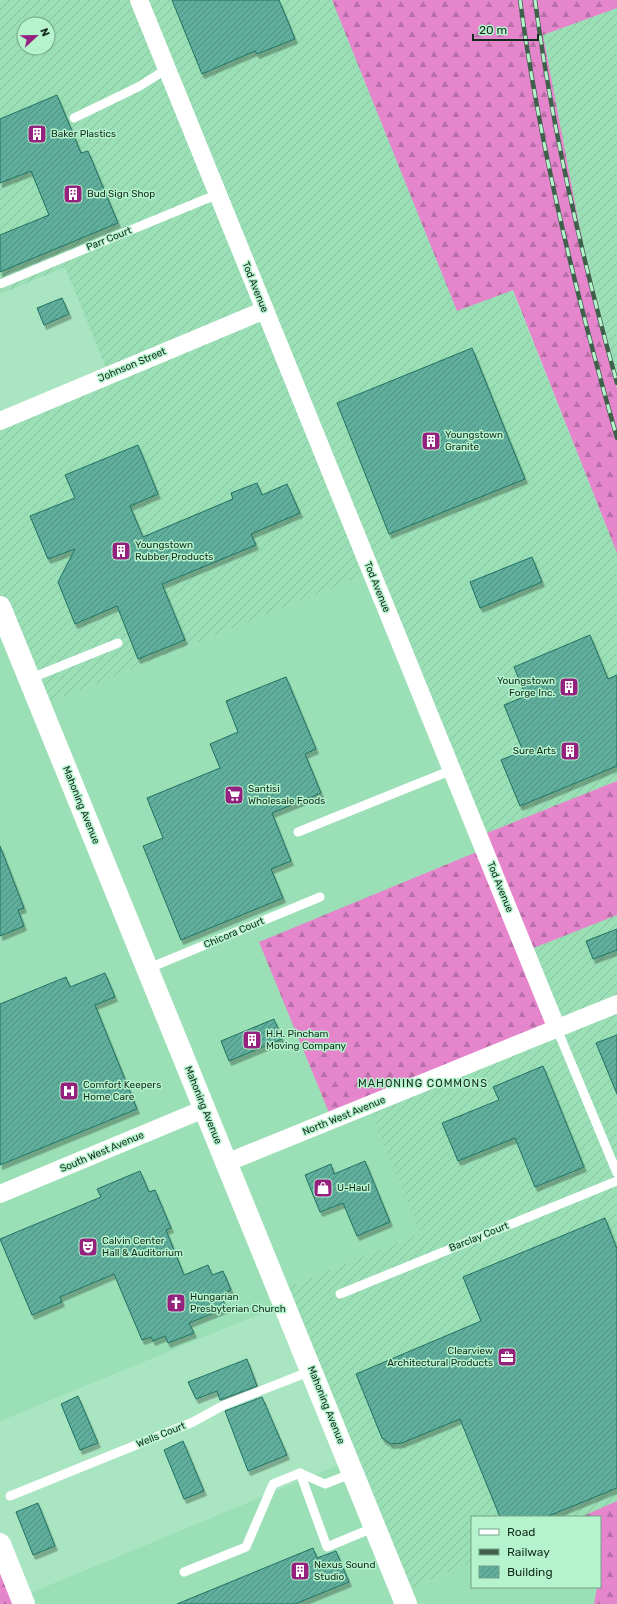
<svg xmlns="http://www.w3.org/2000/svg" width="617" height="1604" viewBox="0 0 617 1604" font-family="Rubik,sans-serif">
	<style>
		.built { fill: #9adfb5 }
		.industrial { fill: url(#industrial-furrows); fill-rule: evenodd }
		.forest { fill: url(#forest-firs) }
		.building { fill: url(#building-hatch); stroke: #207262; filter: url(#shadow) }
		.lines { fill: none; stroke-linecap: round; stroke-linejoin: round }
		.lane { stroke: #fff; stroke-width: 9 }
		.street { stroke: #fff; stroke-width: 18 }
		.secondary { stroke: #fff; stroke-width: 22 }
		.primary { stroke: #fff; stroke-width: 22 }
		.rail-casing { stroke: #3f614c; stroke-width: 4.5 }
		.rail { stroke: #b5f3cd; stroke-width: 3; stroke-dasharray: 9; stroke-linecap: butt }
		.labels { text-anchor: middle; dominant-baseline: central; stroke-width: 3; stroke-linejoin: round; paint-order: stroke }
		.poi-label { font-size: 10px; fill: #142c1e; stroke: #b5f3cd; text-anchor: start }
		.street-label { font-size: 10px; fill: #142c1e; stroke: #b5f3cd }
		.neighbourhood-label { font-size: 11px; letter-spacing: 1px; fill: #142c1e; stroke: #b5f3cd }
	</style>
	<defs>
		<pattern id="industrial-furrows" width="10" height="10" patternUnits="userSpaceOnUse"><rect width="10" height="10" fill="#9adfb5"/><path d="M-1 1l2-2M0 10L10 0M9 11l2-2" fill="none" stroke="#84c09b"/></pattern>
		<pattern id="forest-firs" width="22" height="20" patternUnits="userSpaceOnUse"><rect width="22" height="20" fill="#e586cd"/><path d="M5 1l3.5 6h-7zM16 11l3.5 6h-7z" fill="#b86ea6"/></pattern>
		<pattern id="building-hatch" width="6" height="6" patternUnits="userSpaceOnUse"><rect width="6" height="6" fill="#61ae9c"/><path d="M-1 1l2-2M0 6l6-6M5 7l2-2" fill="none" stroke="#4f8e7f"/></pattern>
		<filter id="shadow"><feDropShadow dx="2.5" dy="4.5" stdDeviation="0" flood-color="#0004"/></filter>
	</defs>
	<rect width="100%" height="100%" fill="#a9e5c0"/>
	<!-- built -->
	<g class="built">
		<path d="M371,572L484,849L296,1033L332,1120L368,1106L420,1233L279,1291L284,1304L0,1421V607L40,706Z"/>
		<path d="M348,1461L401,1592L472,1562V1587H597L594,1604H24L21,1597Z"/>
	</g>
	<!-- industrial -->
	<g class="industrial">
		<path d="M0,0H332L457,311L512,290L617,553V781L479,836L371,572L40,706L0,607V421L109,375L65,267L0,294ZM24,24H48V48H24Z"/>
		<path d="M617,8V375L561,155L543,35Z"/>
		<path d="M617,915V1501L581,1517H472V1562L401,1592L279,1291L420,1233L368,1106L526,951Z"/>
	</g>
	<!-- forest -->
	<g class="forest">
		<path d="M332,0H617V8L543,35L586,261L617,389V553L513,290L457,311Z"/>
		<path d="M617,781V915L526,951L557,1029L332,1120L259,942L484,849L479,836Z"/>
		<path d="M617,1501V1604H594L597,1587H600V1517H581Z"/>
		<path d="M0,1544L24,1604H0Z"/>
	</g>
	<!-- building -->
	<g class="building">
		<path d="M172,0H279L295,39L257,54L255,51L202,74Z"/>
		<path d="M57,95L81,153L88,151L118,223L0,272V235L49,215L31,171L0,183V119Z"/>
		<path d="M62,298L69,314L44,325L37,308Z"/>
		<path d="M472,348L525,479L389,534L337,403Z"/>
		<path d="M138,445L158,494L130,506L143,537L233,499L231,493L257,483L262,495L287,484L300,513L251,534L256,545L162,584L185,640L138,659L117,606L75,624L58,582L75,549L48,559L30,516L75,498L65,475Z"/>
		<path d="M532,557L542,582L480,608L470,582Z"/>
		<path d="M590,635L608,679L617,675V766L520,806L501,760L523,751L504,705L526,696L514,667Z"/>
		<path d="M286,677L316,749L305,754L321,793L272,813L291,861L271,869L283,898L181,940L143,846L163,838L147,798L220,768L210,744L238,732L226,701Z"/>
		<path d="M0,846L24,908L18,910L24,926L0,936Z"/>
		<path d="M617,929V950L593,959L586,941Z"/>
		<path d="M105,973L115,997L95,1005L137,1109L0,1165V1004L66,977L70,987Z"/>
		<path d="M274,1019L282,1039L229,1061L221,1041Z"/>
		<path d="M617,1035V1094L596,1043Z"/>
		<path d="M543,1066L584,1167L535,1187L515,1138L458,1161L442,1123L499,1100L493,1087Z"/>
		<path d="M365,1161L390,1222L357,1236L343,1203L320,1212L305,1175L331,1164L334,1174Z"/>
		<path d="M140,1171L149,1192L155,1190L171,1228L166,1230L184,1275L208,1265L212,1275L223,1271L231,1290L221,1295L226,1308L189,1323L194,1333L168,1343L165,1336L153,1341L151,1337L142,1340L114,1274L60,1297L62,1302L32,1315L0,1239L101,1197L97,1189Z"/>
		<path d="M605,1218L617,1249V1488L546,1517H500L460,1419L402,1443L391,1444L382,1438L356,1374L481,1321L463,1277Z"/>
		<path d="M247,1359L257,1386L220,1400L217,1391L196,1399L188,1382Z"/>
		<path d="M78,1396L98,1443L80,1450L61,1404Z"/>
		<path d="M262,1397L287,1455L248,1471L225,1411Z"/>
		<path d="M183,1441L204,1491L184,1499L164,1450Z"/>
		<path d="M38,1503L55,1546L33,1555L16,1512Z"/>
		<path d="M313,1548L317,1558L336,1551L349,1582L295,1604H177Z"/>
	</g>
	<g class="lines">
		<!-- lane -->
		<g class="lane">
			<path d="M74,118L138,87L167,69"/>
			<path d="M0,284L218,194"/>
			<path d="M29,679L118,643"/>
			<path d="M298,832L452,770"/>
			<path d="M147,969L320,897"/>
			<path d="M557,1029L617,1173"/>
			<path d="M340,1294L617,1181"/>
			<path d="M353,1473L325,1484L300,1473L327,1547L375,1527"/>
			<path d="M10,1496L193,1422L224,1405L311,1371"/>
			<path d="M184,1572L246,1547L273,1484L300,1473"/>
		</g>
		<!-- street -->
		<g class="street">
			<path d="M139,0L557,1029"/>
			<path d="M0,421L265,310"/>
			<path d="M226,1163L617,1004"/>
			<path d="M0,1194L204,1109"/>
		</g>
		<!-- secondary -->
		<path class="secondary" d="M0,1544L24,1604"/>
		<!-- primary -->
		<path class="primary" d="M0,607L406,1604"/>
		<defs>
			<g id="rail">
				<path d="M520,0C540,148 576,294 617,438"/>
				<path d="M535,0C552,129 582,258 617,383"/>
			</g>
		</defs>
		<!-- rail casing -->
		<use href="#rail" class="rail-casing"/>
		<!-- rail -->
		<use href="#rail" class="rail"/>
	</g>
	<!-- icons -->
	<defs>
		<symbol id="building-square" viewBox="-11 -11 22 22"><rect x="-9" y="-9" width="18" height="18" rx="4" fill="#95217f" stroke="#b5f3cd"/><path d="M-4-6H4V6H1V3H-1V6H-4ZM-2.5-4.3h1.7v1.8h-1.7ZM.8-4.3h1.7v1.8H.8ZM-2.5-1h1.7V.8h-1.7ZM.8-1h1.7V.8H.8Z" fill="#fff"/></symbol>
		<symbol id="supermarket-square" viewBox="-11 -11 22 22"><rect x="-9" y="-9" width="18" height="18" rx="4" fill="#95217f" stroke="#b5f3cd"/><path d="M-6-5.5h2.5l.6 2H6L4.5 2H-2.5L-4.4-4H-6ZM-1.5 3.2a1.3 1.3 0 1 0 .1 0ZM3 3.2a1.3 1.3 0 1 0 .1 0Z" fill="#fff"/></symbol>
		<symbol id="hospital-square" viewBox="-11 -11 22 22"><rect x="-9" y="-9" width="18" height="18" rx="4" fill="#95217f" stroke="#b5f3cd"/><path d="M-5-5h3v3.5h4V-5h3V5h-3V1.5h-4V5h-3Z" fill="#fff"/></symbol>
		<symbol id="shop-square" viewBox="-11 -11 22 22"><rect x="-9" y="-9" width="18" height="18" rx="4" fill="#95217f" stroke="#b5f3cd"/><path d="M-5-2.5h2.3a2.7 3.5 0 0 1 5.4 0H5L5.5 6h-11ZM-1.5-2.5h3a1.5 2.3 0 0 0-3 0Z" fill="#fff"/></symbol>
		<symbol id="theatre-square" viewBox="-11 -11 22 22"><rect x="-9" y="-9" width="18" height="18" rx="4" fill="#95217f" stroke="#b5f3cd"/><path d="M-5-5.5Q0-4 5-5.5V0Q5 5 0 6Q-5 5-5 0ZM-3.3-2.5H-1v1.5H-3.3ZM1-2.5H3.3v1.5H1ZM-2.8 1Q0 5.5 2.8 1Z" fill="#fff"/></symbol>
		<symbol id="church-square" viewBox="-11 -11 22 22"><rect x="-9" y="-9" width="18" height="18" rx="4" fill="#95217f" stroke="#b5f3cd"/><path d="M-1.2-6h2.4v3.5h3.3v2.4h-3.3V6h-2.4V-.1h-3.3v-2.4h3.3Z" fill="#fff"/></symbol>
		<symbol id="office-square" viewBox="-11 -11 22 22"><rect x="-9" y="-9" width="18" height="18" rx="4" fill="#95217f" stroke="#b5f3cd"/><path d="M-6-3h4V-5.5h4V-3h4V5H-6ZM-1-4.5V-3h2v-1.5ZM-6 0V1H6V0Z" fill="#fff"/></symbol>
	</defs>
	<g fill-rule="evenodd">
		<use href="#building-square" x="26" y="123" width="22" height="22"/>
		<use href="#building-square" x="62" y="183" width="22" height="22"/>
		<use href="#building-square" x="420" y="430" width="22" height="22"/>
		<use href="#building-square" x="110" y="540" width="22" height="22"/>
		<use href="#building-square" x="558" y="676" width="22" height="22"/>
		<use href="#building-square" x="559" y="740" width="22" height="22"/>
		<use href="#supermarket-square" x="223" y="784" width="22" height="22"/>
		<use href="#building-square" x="241" y="1029" width="22" height="22"/>
		<use href="#hospital-square" x="58" y="1080" width="22" height="22"/>
		<use href="#shop-square" x="312" y="1177" width="22" height="22"/>
		<use href="#theatre-square" x="77" y="1236" width="22" height="22"/>
		<use href="#church-square" x="165" y="1292" width="22" height="22"/>
		<use href="#office-square" x="496" y="1346" width="22" height="22"/>
		<use href="#building-square" x="289" y="1560" width="22" height="22"/>
	</g>
	<g class="labels">
		<!-- poi labels -->
		<g class="poi-label">
			<text x="51" y="134">Baker Plastics</text>
			<text x="87" y="194">Bud Sign Shop</text>
			<text x="445" y="435">Youngstown<tspan x="445" dy="12">Granite</tspan></text>
			<text x="135" y="545">Youngstown<tspan x="135" dy="12">Rubber Products</tspan></text>
			<text x="555" y="681" text-anchor="end">Youngstown<tspan x="555" dy="12">Forge Inc.</tspan></text>
			<text x="556" y="751" text-anchor="end">Sure Arts</text>
			<text x="248" y="789">Santisi<tspan x="248" dy="12">Wholesale Foods</tspan></text>
			<text x="266" y="1034">H.H. Pincham<tspan x="266" dy="12">Moving Company</tspan></text>
			<text x="83" y="1085">Comfort Keepers<tspan x="83" dy="12">Home Care</tspan></text>
			<text x="337" y="1188">U-Haul</text>
			<text x="102" y="1241">Calvin Center<tspan x="102" dy="12">Hall &amp; Auditorium</tspan></text>
			<text x="190" y="1297">Hungarian<tspan x="190" dy="12">Presbyterian Church</tspan></text>
			<text x="493" y="1351" text-anchor="end">Clearview<tspan x="493" dy="12">Architectural Products</tspan></text>
			<text x="314" y="1565">Nexus Sound<tspan x="314" dy="12">Studio</tspan></text>
		</g>
		<!-- street labels -->
		<g class="street-label">
			<text transform="translate(109 239) rotate(-22)">Parr Court</text>
			<text transform="translate(255 287) rotate(68)">Tod Avenue</text>
			<text transform="translate(132 365) rotate(-23)">Johnson Street</text>
			<text transform="translate(377 587) rotate(68)">Tod Avenue</text>
			<text transform="translate(81 805) rotate(68)">Mahoning Avenue</text>
			<text transform="translate(500 887) rotate(68)">Tod Avenue</text>
			<text transform="translate(234 933) rotate(-23)">Chicora Court</text>
			<text transform="translate(203 1105) rotate(68)">Mahoning Avenue</text>
			<text transform="translate(344 1116) rotate(-22)">North West Avenue</text>
			<text transform="translate(102 1152) rotate(-23)">South West Avenue</text>
			<text transform="translate(479 1237) rotate(-22)">Barclay Court</text>
			<text transform="translate(326 1405) rotate(68)">Mahoning Avenue</text>
			<text transform="translate(161 1435) rotate(-22)">Wells Court</text>
		</g>
		<!-- neighbourhood labels -->
		<g class="neighbourhood-label">
			<text x="423" y="1083">MAHONING COMMONS</text>
		</g>
	</g>
	<!-- legend -->
	<rect x="471" y="1516" width="130" height="72" fill="#b5f3cd" stroke="#75a387"/>
	<rect x="479" y="1529" width="20" height="6" fill="#ffffff" stroke="#75a387"/>
	<text x="507" y="1536" font-size="12" fill="#142c1e">Road</text>
	<rect x="479" y="1549" width="20" height="6" fill="#3f614c" stroke="#75a387"/>
	<text x="507" y="1556" font-size="12" fill="#142c1e">Railway</text>
	<rect x="479" y="1566" width="20" height="12" fill="url(#building-hatch)" stroke="#75a387"/>
	<text x="507" y="1576" font-size="12" fill="#142c1e">Building</text>
	<!-- north arrow -->
	<g transform="translate(36 36) rotate(68)"><circle r="19" fill="#b5f3cd" stroke="#75a387"/>
	<path d="M0-3L7 15L0 10L-7 15Z" fill="#95217f"/>
	<text y="-6" font-size="11" font-weight="bold" text-anchor="middle" fill="#142c1e">N</text>
	</g>
	<!-- scale -->
	<path d="M473 34v6h65v-6" fill="none" stroke="#142c1e" stroke-width="2"/>
	<text x="479" y="34" font-size="12" fill="#142c1e" stroke="#b5f3cd" stroke-width="3" paint-order="stroke">20 m</text>
</svg>
